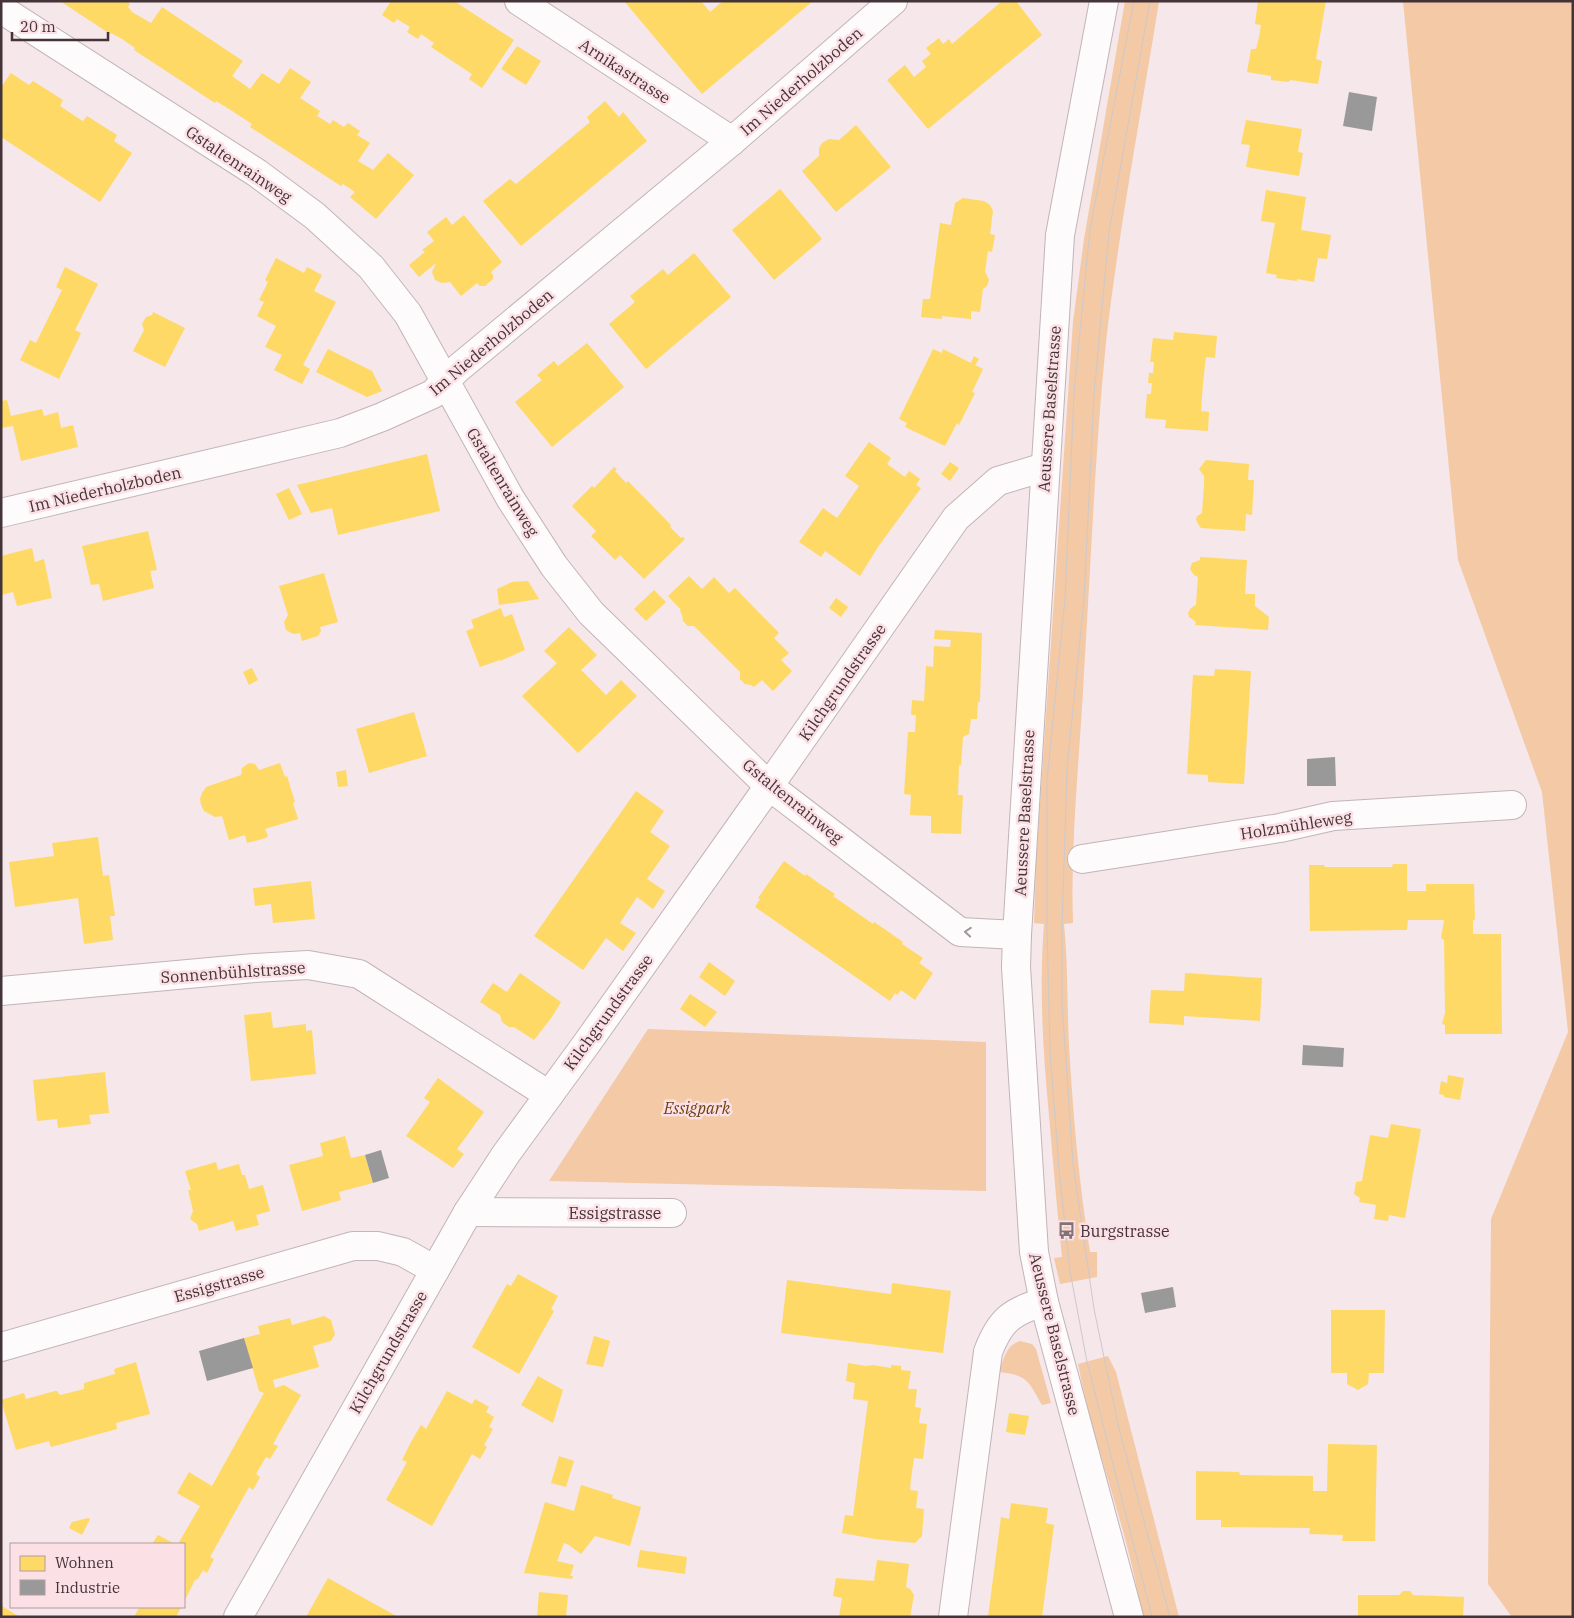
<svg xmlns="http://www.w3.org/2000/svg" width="1574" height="1618" viewBox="0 0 1574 1618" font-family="'IBM Plex Serif',serif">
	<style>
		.green { fill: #f3c9a6 }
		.homes { fill: #ffd966 }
		.industry { fill: #999 }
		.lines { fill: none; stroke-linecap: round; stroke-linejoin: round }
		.minor-casing { stroke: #c2b4b7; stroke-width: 30 }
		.major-casing { stroke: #c2b4b7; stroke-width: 30 }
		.minor { stroke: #fefbfc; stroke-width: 28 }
		.major { stroke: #fefbfc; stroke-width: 28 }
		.tram { stroke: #cdc9ca; stroke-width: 1 }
		.oneway { stroke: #a1979a }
		.labels { text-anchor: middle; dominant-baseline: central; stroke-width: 5; stroke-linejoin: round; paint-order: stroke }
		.street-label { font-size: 16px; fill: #443337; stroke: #fbe1e6 }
		.park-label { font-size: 16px; font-style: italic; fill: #6b400b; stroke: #fbe1e6 }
		.poi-label { font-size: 16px; fill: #443337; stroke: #fbe1e6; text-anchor: start }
	</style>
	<rect width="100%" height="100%" fill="#f5e7ea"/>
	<!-- green -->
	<g class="green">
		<path d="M1125,1H1159C1141,115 1119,228 1106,342C1095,451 1091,562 1084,672C1080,756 1070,840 1073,923L1064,924C1068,964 1067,1004 1069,1045C1073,1114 1079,1184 1090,1252H1097V1277L1060,1284L1054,1258L1062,1257C1057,1210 1053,1162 1049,1115C1043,1052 1039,988 1044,924L1034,923L1036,862L1073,322L1084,239Z"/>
		<path d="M1403,1H1573V1617H1512L1488,1584L1491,1219L1568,1032L1542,792L1458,560Z"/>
		<path d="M648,1029L986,1042V1191L549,1181Z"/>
		<path d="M1020,1341L1032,1344L1036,1349L1051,1403L1042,1405C1029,1382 1028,1375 999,1372C1004,1359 1006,1345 1020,1341Z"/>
		<path d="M1108,1356L1116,1372L1179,1617H1142C1129,1530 1094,1449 1078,1364Z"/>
	</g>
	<!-- homes -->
	<g class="homes">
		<path d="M60,1H126L130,4L128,7L132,12L151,23L162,7L243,61L232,76L250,89L262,73L279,84L290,68L311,82L300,98L320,111L317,116L330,124L333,120L344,127L348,123L360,131L357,135L370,143L358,161L373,170L388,153L414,175L376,219L350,197L355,192L343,184L341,186L250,127L252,124L229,109L216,101L215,103L134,50L135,48L122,39L111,33L110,34Z"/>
		<path d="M391,1H454L514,40L482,88L469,79L472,74L431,47L434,43L421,34L418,39L407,32L410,27L397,19L394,23L382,15Z"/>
		<path d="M624,1H701L710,12L723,1H813L702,94Z"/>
		<path d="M1002,1H1016L1042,35L928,129L887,80L905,65L914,77L926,67L922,61L931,54L926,48L939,38L943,44L949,39L952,44Z"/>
		<path d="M1258,1H1326L1316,59L1322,61L1318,84L1290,80L1289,82L1271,80V76L1247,72L1251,49H1256L1259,37L1261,25L1255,24Z"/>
		<path d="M517,46L541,61L526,85L501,69Z"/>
		<path d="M11,73L29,85L33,81L63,100L60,106L81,120L83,121L87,116L117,135L114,141L132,153L100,202L1,137V87Z"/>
		<path d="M605,101L619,117L623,112L647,141L521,246L483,201L510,179L516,184L590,122L587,117Z"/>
		<path d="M1246,120L1302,129L1298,152L1303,153L1299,176L1246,167L1250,145L1241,144Z"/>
		<path d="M856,125L891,167L836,212L802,171L819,156V148L822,143L829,139L839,140Z"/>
		<path d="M780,189L822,239L774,280L732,230Z"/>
		<path d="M1266,190L1306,197L1301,230L1331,235L1327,259L1318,258L1314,282L1297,279V281L1276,278L1277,275L1266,273L1275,223L1261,221Z"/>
		<path d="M963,198L984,201L990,205L993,211L990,234L995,235L992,252L988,251L985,272L989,280L987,286L983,289L980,312L971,311V319L942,316V319L921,317L923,299H930L940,223L951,225L955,203Z"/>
		<path d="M464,215L502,262L491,272L493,275V279L485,286H480L477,283L461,296L450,282L442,283L435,280L432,272L436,263L419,277L409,265L425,252L422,250L434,241L427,232L446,217L452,225Z"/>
		<path d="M694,253L731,297L646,369L609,324L635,302L630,296L663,269L668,275Z"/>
		<path d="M276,258L304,273L307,267L322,275L314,291L336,302L303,365L310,369L302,384L274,370L282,355L265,347L276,326L257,316L264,302L259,300L268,282L265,280Z"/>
		<path d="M65,267L98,284L75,330L81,333L59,379L20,360L30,340L36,343L62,290L56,287Z"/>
		<path d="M153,312L185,328L165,367L133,351L144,330L142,324L146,317L152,315Z"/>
		<path d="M1174,332L1217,336L1215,358L1206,357L1203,383L1201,411L1209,412L1208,431L1165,428L1166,420L1145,418L1147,394H1151L1152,383H1148L1149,373H1153L1154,362H1150L1153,338L1173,340Z"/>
		<path d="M587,343L624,387L552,447L515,402L542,380L537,375L554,361L558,366Z"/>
		<path d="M328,349L372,371L382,391L367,397L316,372Z"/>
		<path d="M933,349L942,353L943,349L971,363L974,356L979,359L975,365L983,369L972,392L975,393L959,425L957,423L945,446L905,427L907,423L899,419Z"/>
		<path d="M7,400L11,416L42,409L44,416L58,412L61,428L73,425L78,447L21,461L13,426L1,428V401Z"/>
		<path d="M869,442L891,458L887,464L905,477L909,471L920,479L916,485L921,488L878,547L860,576L825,551L821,557L799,542L823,508L837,518L859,486L845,476Z"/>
		<path d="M427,454L440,511L338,535L332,508L311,513L297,485Z"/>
		<path d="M1206,460L1249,464L1248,480H1254L1252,515L1246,514L1245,531L1201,528L1198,524L1196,519L1197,516L1202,513L1204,485V476L1199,469Z"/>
		<path d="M950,462L959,468L950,481L941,474Z"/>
		<path d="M614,467L617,469L615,471L626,483L628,481L671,525L670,527L681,538L683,537L685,539L644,579L620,555L615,560L591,536L596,531L572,506L592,486L594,488Z"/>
		<path d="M289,488L302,514L289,520L276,494Z"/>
		<path d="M148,531L157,570L150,571L154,588L103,601L99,584L91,585L82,546Z"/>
		<path d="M32,548L35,562L44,559L52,598L17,606L13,592L1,595V556Z"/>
		<path d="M1200,557L1247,560L1245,594H1255V606L1269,617L1268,630L1195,625L1196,622L1189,617L1188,613L1191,608L1196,605L1198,577L1194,575L1190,569L1192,563L1200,560Z"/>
		<path d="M324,573L338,622L320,627L321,631L318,636L302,641L300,633L293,634L286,630L284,622L288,615L279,586Z"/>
		<path d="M689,576L702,589L714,577L729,593L735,588L779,633L774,638L789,653L781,660L792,671L773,691L762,680L754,687L751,685L745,684L740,679V672L694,626H688L683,621L682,615L680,611L681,610L668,596Z"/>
		<path d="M528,581L539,599L499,605L497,589L512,582Z"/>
		<path d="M654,590L666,602L646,621L634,609Z"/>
		<path d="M836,598L848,607L841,617L829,608Z"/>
		<path d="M501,608L504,617L512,614L525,650L500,661V660L480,667L466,631L474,628L471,620Z"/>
		<path d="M569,627L597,655L581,670L606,695L621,680L637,696L578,753L522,696L557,663L544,651Z"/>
		<path d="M935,630L982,633L980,702H978L977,719H971L969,734L963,737L961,765H959L958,795H963L961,834L931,833V816L910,815L911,795L904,794L908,732H915L916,715H911L912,700L924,701L926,666L933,667L934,646L950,647L951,640L934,639Z"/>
		<path d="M252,668L258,680L249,685L243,672Z"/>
		<path d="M1215,669L1251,671L1244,784L1208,782V775L1187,774L1193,675L1214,676Z"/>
		<path d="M414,712L427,756L369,773L356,729Z"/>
		<path d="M249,763L255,764L259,770L280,763L285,777L287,776L295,802L293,803L298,819L265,829L268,836L266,838L247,843L245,835L229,840L222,816L215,817L204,811L201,805L200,799L202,793L206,787L241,775L242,768Z"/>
		<path d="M346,770L348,786L338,787L336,772Z"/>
		<path d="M636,791L664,811L650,832L670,846L647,879L665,891L653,909L637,897L620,923L636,933L623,951L606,938L583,970L534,936Z"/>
		<path d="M98,837L103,876L109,875L115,916H110L113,940L84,944L78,898L15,907L9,862L54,856L52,843Z"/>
		<path d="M784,861L805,876L806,874L820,884L835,894L833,896L873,924L874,922L883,928L903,942L902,944L923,958L919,963L933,973L915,1000L901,990L897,995L895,993L890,1001L755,907L760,899L758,898Z"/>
		<path d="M1393,864H1407V891H1426V884H1474L1475,920H1473V934H1501L1502,1034H1445V1025L1442,1024L1445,1013L1444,940L1441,938L1444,920H1408L1407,930L1310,931L1309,865H1324L1325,867H1392Z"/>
		<path d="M311,881L315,919L273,923L271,904L255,906L253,888Z"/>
		<path d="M709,962L735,981L725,996L699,977Z"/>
		<path d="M520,973L561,1002L552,1017L534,1040L514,1027H509L502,1022L500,1015L480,1002L493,983L507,992Z"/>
		<path d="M1185,973L1262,978L1260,1021L1184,1016V1025L1149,1023L1151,990L1184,991Z"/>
		<path d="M690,994L717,1012L705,1027L680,1009Z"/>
		<path d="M271,1012L273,1028L306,1024V1031L312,1030L316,1074L251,1081L244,1015Z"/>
		<path d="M105,1072L109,1113L89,1115L91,1124L58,1128L57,1119L37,1121L33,1080Z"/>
		<path d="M1448,1075L1464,1078L1460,1100L1444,1097V1095L1439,1094L1441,1081L1447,1083Z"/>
		<path d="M438,1078L484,1112L457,1149L464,1154L453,1168L406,1136L430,1102L424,1098Z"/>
		<path d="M1391,1124L1421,1129L1405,1218L1389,1215L1388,1221L1374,1219L1376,1205L1359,1202L1360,1198L1354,1194L1356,1182L1362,1181L1370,1135L1388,1138Z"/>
		<path d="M345,1136L351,1158L365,1155L373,1183L339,1192L341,1200L302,1211L289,1165L323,1156L320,1143Z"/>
		<path d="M216,1162L218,1170L239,1164L242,1175H245L249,1189L263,1185L270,1211L256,1215L259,1225L236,1231L233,1221L199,1231L197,1224L190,1219L193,1211L188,1190H191L185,1171Z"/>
		<path d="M518,1274L558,1296L551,1309L554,1311L519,1374L472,1347L507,1284L511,1286Z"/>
		<path d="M787,1280L891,1294L892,1283L951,1291L943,1353L781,1333Z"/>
		<path d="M1331,1310H1385L1384,1373H1369L1368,1384L1358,1390L1347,1384V1373H1331Z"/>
		<path d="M324,1316L331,1320L335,1334L331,1341L313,1346L319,1367L273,1380L275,1388L284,1385L301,1395L273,1444L278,1446L270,1459L266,1457L256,1474L260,1477L253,1490L249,1487L210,1557L214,1559L207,1573L203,1570L198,1579L195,1580L184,1602V1544H178L200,1506L177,1493L189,1472L212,1486L264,1393L259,1391L244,1338L260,1334L258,1326L290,1318L292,1325Z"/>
		<path d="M594,1336L610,1341L603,1367L586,1364Z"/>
		<path d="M136,1362L150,1414L116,1423L117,1429L51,1447L49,1441L16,1450L1,1400L24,1393L26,1399L55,1391H57L60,1395L84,1389V1383L115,1374L114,1369Z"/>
		<path d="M848,1363L866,1366L873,1365L891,1368V1365L901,1366V1370L911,1371L908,1389H917L915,1407L921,1408L919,1423L927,1424L923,1459L914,1458L911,1479L910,1490L918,1491L916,1508L924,1509L922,1536L915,1543L875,1539L842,1533L845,1515L853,1516L868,1401L853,1399L855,1383L846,1381Z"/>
		<path d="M538,1376L563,1390L553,1423L521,1405Z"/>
		<path d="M447,1391L472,1404L475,1399L489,1407L486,1412L494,1417L489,1427L493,1429L484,1445L487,1447L480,1459L472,1454L432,1526L386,1500L407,1462L402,1460L411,1442L421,1425L426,1429Z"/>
		<path d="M1009,1413L1029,1416L1025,1435L1006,1432Z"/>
		<path d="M1328,1444L1377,1445L1375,1541H1342L1343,1535L1309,1534L1310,1528L1221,1527V1520H1196V1471L1239,1472L1240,1475L1313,1476V1491H1327Z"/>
		<path d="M559,1456L574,1461L566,1487L551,1483Z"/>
		<path d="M581,1485L613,1495L612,1498L641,1507L630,1546L595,1536L581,1554L569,1545L564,1543L557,1561L574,1565L570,1576H573L572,1579L524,1573L545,1502L574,1511Z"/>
		<path d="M1011,1503L1048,1508L1046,1523L1054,1525L1042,1617H988L1001,1517L1009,1519Z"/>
		<path d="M88,1518L90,1519L82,1535L69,1528L72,1522Z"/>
		<path d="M158,1535L175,1544H152Z"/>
		<path d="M640,1550L687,1557L685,1574L637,1567Z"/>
		<path d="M877,1560L909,1564L906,1587L910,1589L914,1595L910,1617H839L842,1598L833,1596L836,1578L874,1581Z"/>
		<path d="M328,1578L398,1617H306Z"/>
		<path d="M1403,1591H1410L1413,1595L1464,1597L1463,1617H1358V1595H1399Z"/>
		<path d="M539,1592L568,1595L566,1617H537Z"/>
		<path d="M2,1606L20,1617H1Z"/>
		<path d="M136,1607H181L176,1617H134L139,1608Z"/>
	</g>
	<!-- industry -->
	<g class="industry">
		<path d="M1349,92L1377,97L1372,131L1343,126Z"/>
		<path d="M1335,757L1336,786H1307V759Z"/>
		<path d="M1303,1045L1344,1048L1343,1067L1302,1065Z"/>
		<path d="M381,1150L389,1178L373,1183L365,1155Z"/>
		<path d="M1173,1287L1176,1307L1145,1313L1141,1293Z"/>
		<path d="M244,1338L253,1368L207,1381L199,1351Z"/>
	</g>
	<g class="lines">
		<defs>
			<g id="minor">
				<path d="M519,1L732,141"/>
				<path d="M1,9L257,173L315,216L371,267L408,314L510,498L554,566L591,613L769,786L960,932L1017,935"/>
				<path d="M1,513L340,433L382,417L433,394L456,370L732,141L893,1"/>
				<path d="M1082,859L1280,828L1333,816L1512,805"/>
				<path d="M1,991L254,968L308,965L359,974L549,1095"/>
				<path d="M468,1212L672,1213"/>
				<path d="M1,1347L353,1246H378L403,1252L435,1270"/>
				<path d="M238,1617L468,1212L506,1154L587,1043L769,786L956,518L998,481L1045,467"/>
				<path d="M953,1617L988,1352C1000,1320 1012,1311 1044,1302"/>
			</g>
			<path id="major" d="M1104,1L1060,235L1017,935L1016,967L1034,1252L1044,1302L1129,1617"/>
		</defs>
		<!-- minor casing -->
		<use href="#minor" class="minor-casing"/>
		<!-- major casing -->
		<use href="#major" class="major-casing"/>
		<!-- minor -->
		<use href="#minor" class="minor"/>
		<!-- major -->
		<use href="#major" class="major"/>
		<!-- tram -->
		<g class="tram">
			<path d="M1134,1L1090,229L1074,393L1065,599L1047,780V929L1050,1051L1059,1169L1070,1271L1087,1362L1152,1617"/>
			<path d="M1150,1L1109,232L1094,394L1084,600L1067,768L1062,929V1002L1073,1164L1094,1309L1119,1429L1170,1617"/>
		</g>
	</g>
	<!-- one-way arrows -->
	<defs><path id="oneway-chevron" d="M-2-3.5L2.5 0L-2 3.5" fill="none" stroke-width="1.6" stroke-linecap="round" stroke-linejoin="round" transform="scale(1.25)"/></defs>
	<use class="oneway" href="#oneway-chevron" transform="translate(968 932) rotate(-176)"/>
	<!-- icons -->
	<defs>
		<symbol id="bus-bare" viewBox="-9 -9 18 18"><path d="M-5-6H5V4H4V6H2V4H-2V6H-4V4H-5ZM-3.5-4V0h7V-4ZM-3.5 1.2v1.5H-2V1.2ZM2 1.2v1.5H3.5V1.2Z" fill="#827276" stroke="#fbe1e6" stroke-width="2.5" paint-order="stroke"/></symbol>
	</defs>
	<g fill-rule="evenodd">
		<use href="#bus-bare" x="1054" y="1218" width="25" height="25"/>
	</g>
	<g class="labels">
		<!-- street labels -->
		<g class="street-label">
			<text transform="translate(625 71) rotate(33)">Arnikastrasse</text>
			<text transform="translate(801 81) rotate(-41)">Im Niederholzboden</text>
			<text transform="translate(239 164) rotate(34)">Gstaltenrainweg</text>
			<text transform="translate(491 342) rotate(-40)">Im Niederholzboden</text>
			<text transform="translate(1049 409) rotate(-86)">Aeussere Baselstrasse</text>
			<text transform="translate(503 482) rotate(59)">Gstaltenrainweg</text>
			<text transform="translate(105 489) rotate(-13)">Im Niederholzboden</text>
			<text transform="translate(842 682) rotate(-55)">Kilchgrundstrasse</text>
			<text transform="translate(793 801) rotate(39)">Gstaltenrainweg</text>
			<text transform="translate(1024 813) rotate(-87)">Aeussere Baselstrasse</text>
			<text transform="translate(1296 825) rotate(-9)">Holzmühleweg</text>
			<text transform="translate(233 972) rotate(-4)">Sonnenbühlstrasse</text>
			<text transform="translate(608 1012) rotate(-54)">Kilchgrundstrasse</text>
			<text x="615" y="1213">Essigstrasse</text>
			<text transform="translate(219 1284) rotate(-16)">Essigstrasse</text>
			<text transform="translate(1055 1334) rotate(76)">Aeussere Baselstrasse</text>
			<text transform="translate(388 1352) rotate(-60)">Kilchgrundstrasse</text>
		</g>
		<!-- park labels -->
		<g class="park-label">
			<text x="697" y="1108">Essigpark</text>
		</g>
		<!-- poi labels -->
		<g class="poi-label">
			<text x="1080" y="1231">Burgstrasse</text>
		</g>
	</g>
	<!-- border -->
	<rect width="1574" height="1618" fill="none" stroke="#443337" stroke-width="5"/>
	<!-- legend -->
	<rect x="10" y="1543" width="175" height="65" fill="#fbe1e6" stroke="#b29ba0"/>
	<rect x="20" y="1556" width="25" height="15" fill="#ffd966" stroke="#b29ba0"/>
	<text x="55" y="1568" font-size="15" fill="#443337">Wohnen</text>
	<rect x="20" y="1580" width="25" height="15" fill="#999999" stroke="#b29ba0"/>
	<text x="55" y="1593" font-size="15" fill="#443337">Industrie</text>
	<!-- scale -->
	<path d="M12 32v8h96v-8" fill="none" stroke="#443337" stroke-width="2.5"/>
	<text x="20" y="32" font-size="15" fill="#443337" stroke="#fbe1e6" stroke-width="4" paint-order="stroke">20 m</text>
</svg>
